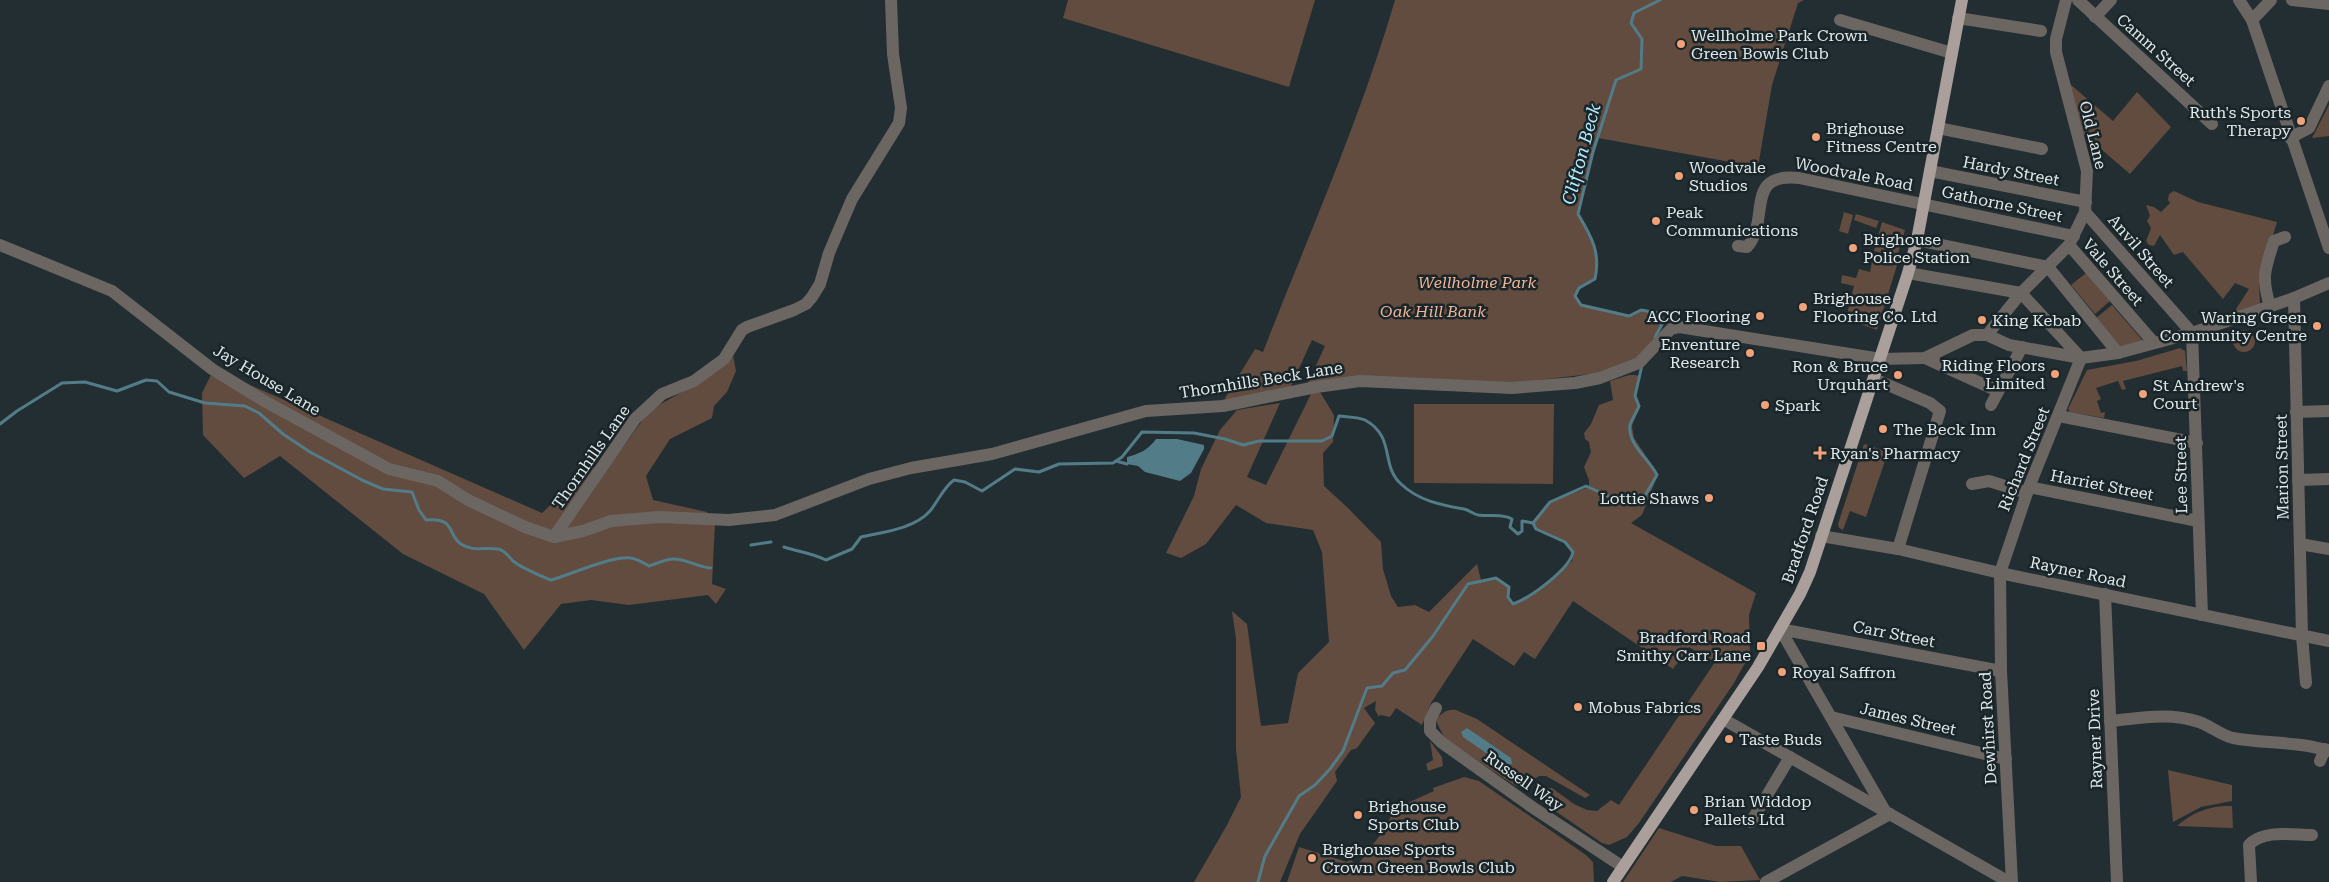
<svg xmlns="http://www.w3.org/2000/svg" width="2329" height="882" viewBox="0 0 2329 882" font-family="'Roboto Serif',serif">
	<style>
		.green { fill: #624b3f }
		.water { fill: #537c89 }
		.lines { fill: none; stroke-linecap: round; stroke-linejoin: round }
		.stream { stroke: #537c89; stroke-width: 3 }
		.minor { stroke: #6c6663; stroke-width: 12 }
		.primary { stroke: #aa9f9a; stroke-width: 12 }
		.poi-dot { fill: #f0a27a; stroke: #192528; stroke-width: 2 }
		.labels { text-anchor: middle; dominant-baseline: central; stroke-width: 5; stroke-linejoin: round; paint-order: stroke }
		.poi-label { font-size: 16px; fill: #e0e8ea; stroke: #192528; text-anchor: start }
		.street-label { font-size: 16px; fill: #e0e8ea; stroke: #192528 }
		.park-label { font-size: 16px; font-style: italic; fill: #f0b598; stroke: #192528 }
		.water-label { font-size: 18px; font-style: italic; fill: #b2ecfe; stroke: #192528 }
	</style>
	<rect width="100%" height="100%" fill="#222e32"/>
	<!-- green -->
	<g class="green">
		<path d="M1068,0H1315L1289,87L1063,18Z"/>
		<path d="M1395,0H1804L1798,3L1772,85L1758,167L1598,138L1578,214C1591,236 1601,252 1595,279L1579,288L1575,296L1581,305L1629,316L1641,310L1658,313L1664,321L1647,353L1615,371L1504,384L1307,385L1325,346L1312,340L1290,388L1228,403L1225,398L1255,349L1263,352C1308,236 1360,120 1395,0Z"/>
		<path d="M2070,84L2113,121L2137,92L2171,127L2130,174L2080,131Z"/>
		<path d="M2329,105V136L2312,138Z"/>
		<path d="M2174,191L2198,202L2277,222L2259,284L2260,304L2236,313V309L2249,289L2235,283L2223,299L2183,252L2174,255L2160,235L2154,246L2149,245L2146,241L2151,228L2147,221L2150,216L2146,205L2154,207L2161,212L2170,203L2168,200L2169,194Z"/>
		<path d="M1844,212L1853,215L1848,234L1839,231Z"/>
		<path d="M1856,214L1879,221L1876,228L1854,220Z"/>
		<path d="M1882,222L1905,230L1897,257L1874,251Z"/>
		<path d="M1873,256L1898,262L1877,330L1838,316L1839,312L1847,314L1854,286L1841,283L1842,275L1856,278L1859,269L1870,272Z"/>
		<path d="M2086,273L2110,301L2095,314L2071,285Z"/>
		<path d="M2112,305L2144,342L2121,348L2096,318Z"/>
		<circle cx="2244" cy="341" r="11"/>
		<path d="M2180,348L2185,351L2187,371H2183L2182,366L2123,381L2126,389L2122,390L2118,381L2096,388L2101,399L2097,401L2101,413L2105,412L2104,418L2070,412L2068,409L2087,370L2136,361Z"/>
		<path d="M733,355L736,371L727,392L714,406L712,418L670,439L646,476L653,500L707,512L715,524L712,584L726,589L716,604L708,595L629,605L591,600L561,604L524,650L484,594L403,554L280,456L244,478L203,435L202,393L215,367L243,382L542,513L560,496L584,462L604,473L650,410L702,381Z"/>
		<path d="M1629,375H1636L1639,377L1636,396L1640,406L1632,426L1634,438L1658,474L1642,515L1631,523L1756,593L1749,615L1750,654L1734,683L1639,823L1627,837L1609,845L1602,843L1542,802L1539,799L1545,788H1552L1574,804L1587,810L1597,811L1611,800L1619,805L1715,662L1689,647L1673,669L1573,601L1535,659L1524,652L1514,666L1473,639L1431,703L1422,725L1396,708L1390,717L1380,715L1379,717L1375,710L1376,701L1364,708L1375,723L1357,748L1351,750L1335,772L1337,781L1300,834L1280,882H1194L1227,825L1241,797L1236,749V639L1232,611L1247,624L1261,726L1288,723L1298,673L1329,642L1322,552L1313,530L1266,523L1236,505L1206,544L1181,558L1166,553L1194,496L1201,469L1220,430L1237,410L1280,403L1247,477L1266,485L1312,392H1320L1334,415L1333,442L1323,453L1324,486L1347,507L1381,542L1383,569L1391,596L1398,607L1415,605L1429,612L1477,564L1481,580L1496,578L1509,587L1508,597L1514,604L1531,596L1572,561L1573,552L1565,542L1536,529L1533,523L1550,502L1589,487V480L1584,467L1591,452L1589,442L1585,439L1584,433L1591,424L1599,405L1613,400L1610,381Z"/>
		<path d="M1414,404H1554L1553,484L1414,483Z"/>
		<path d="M1864,444L1888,452L1866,517L1850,511L1843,530L1839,528L1838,524Z"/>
		<path d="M1456,710L1477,719L1590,795L1585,798L1546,776H1539L1521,788L1514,785L1445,739L1436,721C1441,713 1446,709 1456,710Z"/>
		<path d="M1430,741L1442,757L1443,766L1428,771L1426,764L1433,760Z"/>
		<path d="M2168,770L2232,785V801L2201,807L2173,822Z"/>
		<path d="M1464,777L1479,781L1586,855L1593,862L1594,882H1287L1299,847L1347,862L1350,859L1357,866L1386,827L1394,809L1434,791L1433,788Z"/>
		<path d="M2232,806L2233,828L2177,826C2192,812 2211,805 2232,806Z"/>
		<path d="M1659,828L1716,846H1741L1760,880L1720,882L1682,876L1671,882H1623Z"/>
	</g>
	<!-- water -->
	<g class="water">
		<path d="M1156,439H1177L1204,445V449L1191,473L1180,481L1145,472L1138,466L1127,464V457C1140,454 1149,449 1156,439Z"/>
		<path d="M1467,728L1511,758L1512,764L1505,766L1463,737L1461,732Z"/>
	</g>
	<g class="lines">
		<!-- stream -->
		<g class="stream">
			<path d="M1655,337L1664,321L1658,313L1641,310L1629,316L1581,305L1575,296L1579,288L1595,279C1601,252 1591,236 1578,214L1593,152L1616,80L1641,69L1642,39L1631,23L1634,13L1660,0"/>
			<path d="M0,424L17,411L62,383L85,382L117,391L146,380L157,381L169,392L205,403L245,406L259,413L283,434L310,452L364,481L383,489L412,492L419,510L426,520C456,517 447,535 461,544C473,552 484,547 498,549C506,551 508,556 513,561C523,569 539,575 551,580C573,574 609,556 631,558C637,559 644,563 649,566C657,564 665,559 672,559C685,558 697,567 711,568"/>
			<path d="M1116,461L1127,464"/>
			<path d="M751,545L771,542"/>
			<path d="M784,547C799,552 812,553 826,560L852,549L861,537C883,532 914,529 930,511C939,500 943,488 954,480L965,482L982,491L1015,469L1039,472L1059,464L1113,463L1122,457L1142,432L1194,433L1225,439L1243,445L1259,441H1322L1332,436L1339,416C1347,417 1359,417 1365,420C1396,437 1380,465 1401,484C1419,501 1441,505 1464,509C1469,510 1473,514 1478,515C1490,517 1501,513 1512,519L1510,527L1518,534L1522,531V521L1533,523"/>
			<path d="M1258,882L1265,856L1299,796L1315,785L1330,769L1343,751L1367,688L1382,686L1393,673L1405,670L1433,636L1468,584L1496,578L1509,587L1508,597L1513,604C1530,598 1570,569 1573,552L1565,542L1536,529L1533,523L1550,502L1586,486L1626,504L1643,499L1657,475C1650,460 1627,444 1630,425C1631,420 1637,412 1639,406L1635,396L1642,365"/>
		</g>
		<!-- minor -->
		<g class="minor">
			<path d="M2078,0L2212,124"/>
			<path d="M2239,0L2252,20L2329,248"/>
			<path d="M2292,0L2329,4"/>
			<path d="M2095,17L2111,0"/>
			<path d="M1958,18L2041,31"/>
			<path d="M1840,20L1952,53"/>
			<path d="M2252,20L2271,0"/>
			<path d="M1938,128L2042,149"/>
			<path d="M2290,138L2309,128L2329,86"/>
			<path d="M1930,171L2086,202"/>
			<path d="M2085,212L2192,333L2202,615"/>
			<path d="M1917,240L2048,267L2118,353"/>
			<path d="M0,245L112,291L212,369L266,402L389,469L438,481L468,500L525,527L554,537L583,531L611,521L659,517L729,520L775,515L869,479L911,468L992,454L1146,411L1223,406L1316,387L1360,381L1512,388L1575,383L1600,378L1639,363L1671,329L1679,327L1881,359L1925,358L1973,335H1987L2009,345L2081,358L2118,353L2192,333L2294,298L2329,283"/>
			<path d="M2069,245L2154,343"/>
			<path d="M1738,246L1747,247C1771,220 1743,172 1799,178L2074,236"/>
			<path d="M1908,273L2021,293L2081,358L2029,487L2000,573L2001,671L2012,882"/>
			<path d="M2294,298L2302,636L2306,683"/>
			<path d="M2270,306C2261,277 2265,269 2274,241L2285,237"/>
			<path d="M1987,335L2021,293L2069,245L2085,212L2087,171L2056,52V39L2066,0"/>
			<path d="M1925,358L1998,391"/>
			<path d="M1874,379L1930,403L1940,411L1898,549"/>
			<path d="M1991,405L2022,347"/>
			<path d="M2296,412L2329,411"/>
			<path d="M2059,416L2197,443"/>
			<path d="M2298,480L2329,479"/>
			<path d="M1972,484L1989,481L2027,493"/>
			<path d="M2029,487L2198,521"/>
			<path d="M1821,536L1898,549L2000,573L2329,641"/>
			<path d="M554,537L635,419L662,394L694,381L724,359L742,330L747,327L794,310L806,304L812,297L820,284L829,253L852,199L899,123L901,108L893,54L891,0"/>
			<path d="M2300,544L2329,549"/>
			<path d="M2105,594L2117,882"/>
			<path d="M1780,629L2001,671"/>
			<path d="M1780,629L1885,811"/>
			<path d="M1436,708L1430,720V731L1441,742L1532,807L1623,867"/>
			<path d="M1831,717L2006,759"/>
			<path d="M1723,719L2009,882"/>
			<path d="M2110,721C2140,718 2170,712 2199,722C2211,726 2220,735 2233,738C2265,744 2298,741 2329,751"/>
			<path d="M2320,761L2325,749"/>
			<path d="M1751,822L1790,757"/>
			<path d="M1766,882L1890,814"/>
			<path d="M2251,882L2249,845C2263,829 2293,835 2312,835"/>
		</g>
		<!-- primary -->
		<path class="primary" d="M1613,882L1758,667L1800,594L1810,572L1908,273L1917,240L1962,0"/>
	</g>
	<!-- markers -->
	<g class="poi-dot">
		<circle cx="1681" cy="44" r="5"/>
		<circle cx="2301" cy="121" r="5"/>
		<circle cx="1816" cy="137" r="5"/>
		<circle cx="1679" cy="176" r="5"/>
		<circle cx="1656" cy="221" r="5"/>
		<circle cx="1853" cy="248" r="5"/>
		<circle cx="1803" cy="307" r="5"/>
		<circle cx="1760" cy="316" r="5"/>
		<circle cx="1982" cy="320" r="5"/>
		<circle cx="2317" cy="326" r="5"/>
		<circle cx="1750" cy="353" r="5"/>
		<circle cx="2055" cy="374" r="5"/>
		<circle cx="1898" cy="375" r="5"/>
		<circle cx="2143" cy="394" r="5"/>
		<circle cx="1765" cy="405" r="5"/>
		<circle cx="1883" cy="429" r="5"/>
		<path d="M1817.5 445.5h5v5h5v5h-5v5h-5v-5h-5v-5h5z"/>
		<circle cx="1709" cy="498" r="5"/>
		<rect x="1756" y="641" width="10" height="10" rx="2.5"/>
		<circle cx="1782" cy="672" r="5"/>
		<circle cx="1578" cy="707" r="5"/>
		<circle cx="1729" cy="739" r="5"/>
		<circle cx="1694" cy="810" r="5"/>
		<circle cx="1358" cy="815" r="5"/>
		<circle cx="1312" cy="858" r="5"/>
	</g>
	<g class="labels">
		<!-- poi labels -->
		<g class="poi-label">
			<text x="1691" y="35">Wellholme Park Crown<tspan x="1691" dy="18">Green Bowls Club</tspan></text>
			<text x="2291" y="112" text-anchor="end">Ruth's Sports<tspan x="2291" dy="18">Therapy</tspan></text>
			<text x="1826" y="128">Brighouse<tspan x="1826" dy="18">Fitness Centre</tspan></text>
			<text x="1689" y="167">Woodvale<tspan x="1689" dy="18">Studios</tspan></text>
			<text x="1666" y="212">Peak<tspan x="1666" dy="18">Communications</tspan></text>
			<text x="1863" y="239">Brighouse<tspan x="1863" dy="18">Police Station</tspan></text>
			<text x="1813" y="298">Brighouse<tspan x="1813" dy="18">Flooring Co. Ltd</tspan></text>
			<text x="1750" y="316" text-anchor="end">ACC Flooring</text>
			<text x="2307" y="317" text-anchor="end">Waring Green<tspan x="2307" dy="18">Community Centre</tspan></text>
			<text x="1992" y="320">King Kebab</text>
			<text x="1740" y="344" text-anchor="end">Enventure<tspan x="1740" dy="18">Research</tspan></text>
			<text x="2045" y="365" text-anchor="end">Riding Floors<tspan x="2045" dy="18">Limited</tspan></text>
			<text x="1888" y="366" text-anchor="end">Ron &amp; Bruce<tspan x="1888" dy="18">Urquhart</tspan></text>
			<text x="2153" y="385">St Andrew's<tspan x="2153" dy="18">Court</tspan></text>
			<text x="1775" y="405">Spark</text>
			<text x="1893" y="429">The Beck Inn</text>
			<text x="1830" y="453">Ryan's Pharmacy</text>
			<text x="1699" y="498" text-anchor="end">Lottie Shaws</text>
			<text x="1751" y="637" text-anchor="end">Bradford Road<tspan x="1751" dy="18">Smithy Carr Lane</tspan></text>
			<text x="1792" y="672">Royal Saffron</text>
			<text x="1588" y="707">Mobus Fabrics</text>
			<text x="1739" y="739">Taste Buds</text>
			<text x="1704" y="801">Brian Widdop<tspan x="1704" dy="18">Pallets Ltd</tspan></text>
			<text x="1368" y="806">Brighouse<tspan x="1368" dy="18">Sports Club</tspan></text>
			<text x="1322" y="849">Brighouse Sports<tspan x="1322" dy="18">Crown Green Bowls Club</tspan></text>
		</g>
		<!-- street labels -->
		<g class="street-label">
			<text transform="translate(2156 50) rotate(42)">Camm Street</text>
			<text transform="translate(2093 135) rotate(76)">Old Lane</text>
			<text transform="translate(2011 171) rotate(11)">Hardy Street</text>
			<text transform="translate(1854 174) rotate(11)">Woodvale Road</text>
			<text transform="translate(2002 204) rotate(12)">Gathorne Street</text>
			<text transform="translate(2141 251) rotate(49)">Anvil Street</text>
			<text transform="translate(2113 272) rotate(49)">Vale Street</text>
			<text transform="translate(267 380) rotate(31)">Jay House Lane</text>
			<text transform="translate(1261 380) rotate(-9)">Thornhills Beck Lane</text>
			<text transform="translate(591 457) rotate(-55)">Thornhills Lane</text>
			<text transform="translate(2024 459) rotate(-68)">Richard Street</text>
			<text transform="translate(2282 467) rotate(-91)">Marion Street</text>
			<text transform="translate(2181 475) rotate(-91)">Lee Street</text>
			<text transform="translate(2102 485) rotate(11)">Harriet Street</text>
			<text transform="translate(1805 530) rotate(-71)">Bradford Road</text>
			<text transform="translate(2078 572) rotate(12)">Rayner Road</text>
			<text transform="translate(1894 634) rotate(11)">Carr Street</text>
			<text transform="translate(1908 719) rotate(13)">James Street</text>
			<text transform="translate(1988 728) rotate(-93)">Dewhirst Road</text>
			<text transform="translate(2095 739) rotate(-92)">Rayner Drive</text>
			<text transform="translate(1524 781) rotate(35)">Russell Way</text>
		</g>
		<!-- park labels -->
		<g class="park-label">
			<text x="1477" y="282">Wellholme Park</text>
			<text x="1433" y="311">Oak Hill Bank</text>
		</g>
		<!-- water labels -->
		<g class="water-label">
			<text transform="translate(1581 154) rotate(-75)">Clifton Beck</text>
		</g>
	</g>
</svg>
